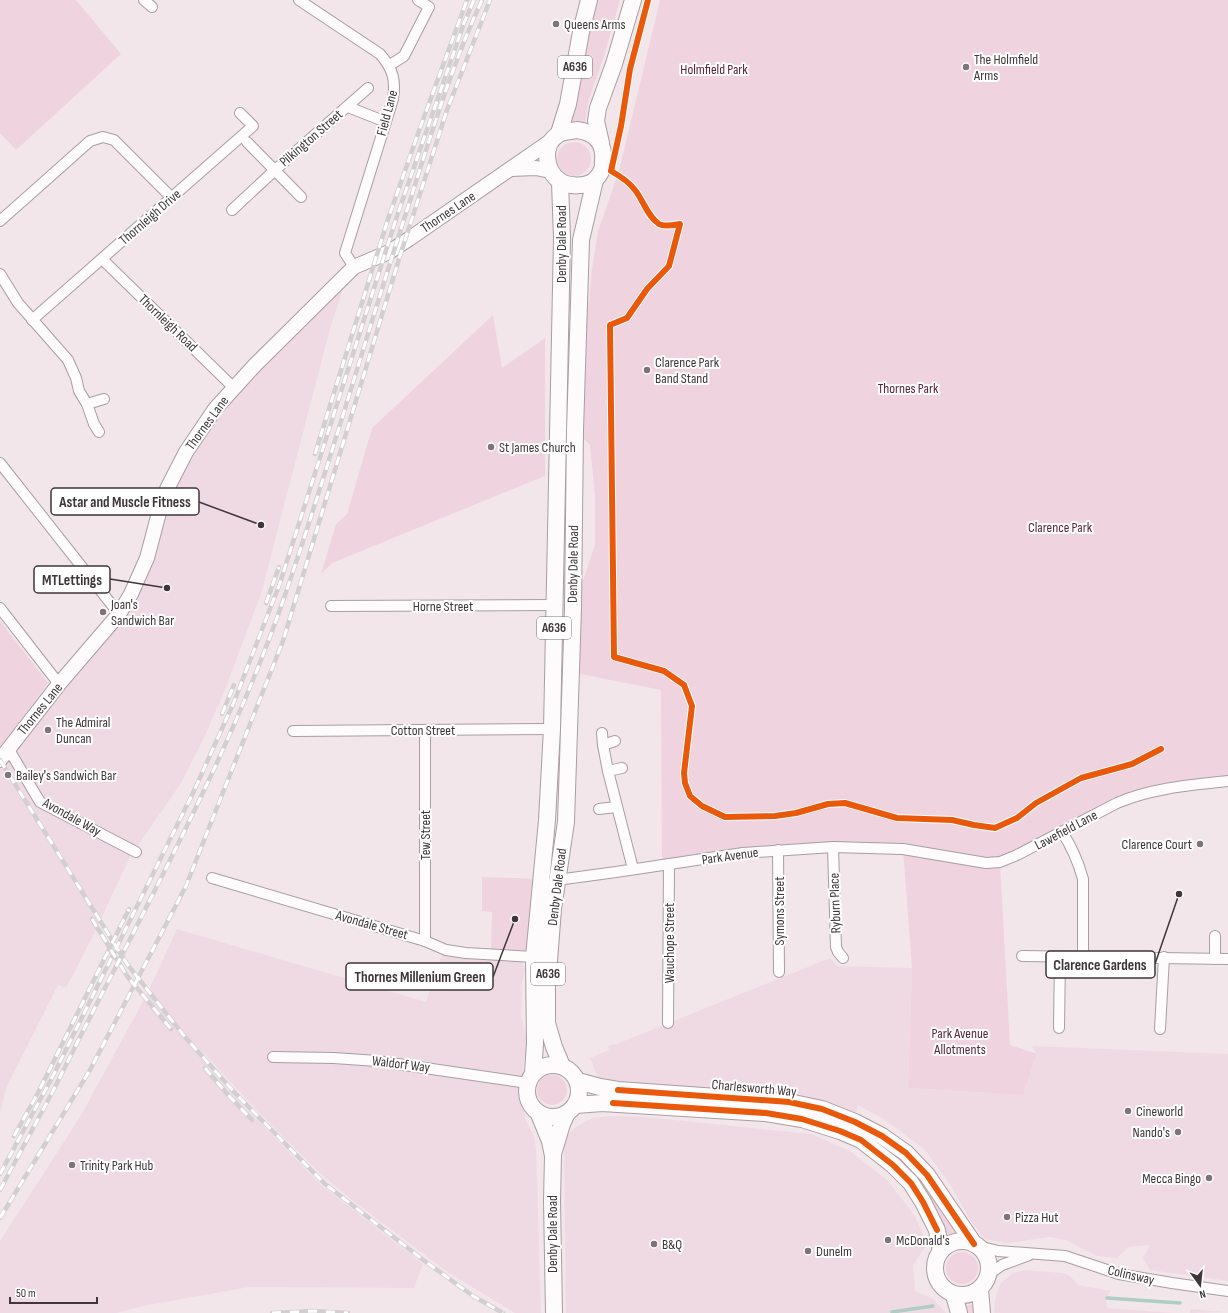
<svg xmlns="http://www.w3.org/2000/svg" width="1228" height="1313" viewBox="0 0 1228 1313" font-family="'Sofia Sans Condensed',sans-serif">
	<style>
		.built { fill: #efdae3 }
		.green { fill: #efd4df }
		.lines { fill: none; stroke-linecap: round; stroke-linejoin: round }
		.stream { stroke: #afcdc3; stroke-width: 3.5 }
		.street-casing { stroke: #a89ea2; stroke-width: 12 }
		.secondary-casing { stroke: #a89ea2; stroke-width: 16 }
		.primary-casing { stroke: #a89ea2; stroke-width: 18 }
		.street { stroke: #fdfbfc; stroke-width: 10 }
		.secondary { stroke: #fdfbfc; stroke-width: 14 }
		.primary { stroke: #fdfbfc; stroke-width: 16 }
		.rail-casing { stroke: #d3cfd1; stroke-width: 4.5 }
		.rail { stroke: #fff; stroke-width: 3; stroke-dasharray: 9; stroke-linecap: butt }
		.cycleway-casing { stroke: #fff; stroke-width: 8 }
		.cycleway { stroke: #e8590c; stroke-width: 6 }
		.poi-dot { fill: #7e7478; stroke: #fff; stroke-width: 1.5 }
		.labels { text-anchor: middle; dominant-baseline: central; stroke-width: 4; stroke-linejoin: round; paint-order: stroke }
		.shield { fill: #fff; stroke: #797275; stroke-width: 1 }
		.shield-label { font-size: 13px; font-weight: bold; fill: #3f363a }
		.poi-label { font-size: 14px; fill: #3f363a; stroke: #fff; text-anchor: start }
		.park-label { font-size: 14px; fill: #59233e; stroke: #fff }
		.street-label { font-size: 14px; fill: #3f363a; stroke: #fff }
		.leader { fill: none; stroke: #3f363a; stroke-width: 1.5 }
		.callout-dot { fill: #3f363a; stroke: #fff; stroke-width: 1.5 }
		.callout { fill: #fff; stroke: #3f363a; stroke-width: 1.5 }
		.callout-label { font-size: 15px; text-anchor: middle; font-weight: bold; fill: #3f363a }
	</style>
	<rect width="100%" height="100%" fill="#f2e6eb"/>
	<!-- built -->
	<g class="built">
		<path d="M345,283L330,329L261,594L225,690L204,738L181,783L130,857L93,936L66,988L58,985L7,1086L0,1113V758L119,614L152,535L200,431Z"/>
		<path d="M177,929L426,1002L442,954L520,959L525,969L522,982L521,1015L528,1044L523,1066L525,1119L534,1136L536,1149L541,1313H515L449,1273L357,1204L321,1174L277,1131L234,1086L208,1057L191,1041L153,1001L225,1087L321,1185L423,1264L414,1288L249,1287L143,1306L116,1313H0V1241L80,1117L147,994Z"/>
		<path d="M830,958L838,966L912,968L908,1088L1023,1095L1037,1055L1032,1046L1228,1054V1281L1150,1270L1143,1258L1150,1245L1129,1247L1117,1258L1097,1256L1066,1240L1049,1237L1007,1243L984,1239L971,1221L948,1181L924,1149L885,1120L858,1105L855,1122L618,1090L598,1078L590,1058L609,1050L608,1046L613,1044L614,1045Z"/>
		<path d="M609,1116L646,1117L811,1134L850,1151L887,1180L913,1213L921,1229L925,1240V1247L913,1265L915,1291L933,1299L946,1313H566L564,1142L568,1135L576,1127L586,1121L594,1118Z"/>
		<path d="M1025,1270L1063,1273L1070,1276L1078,1285L1111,1291L1106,1298L1107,1308L1172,1313H994L995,1301L998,1290L1001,1283L1013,1273Z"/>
		<path d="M1190,1309L1225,1312L1190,1313Z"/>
	</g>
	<!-- green -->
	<g class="green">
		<path d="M0,0H76L121,54L16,150L0,133Z"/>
		<path d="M596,0H620L604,56L589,99L585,122L571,121L583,57Z"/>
		<path d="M660,0H1228V781L1133,796L1000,862L1010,1045L1037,1054L1023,1095L908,1088L912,968L903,849L833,847L662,865L661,690L570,672L580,590L595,544V496L590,445L575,430L579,301H589L592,269L598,231L619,171Z"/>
		<circle cx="574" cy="159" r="17"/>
		<path d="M493,315L502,368L545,338V476L332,563L321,574L336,524L347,514L372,428Z"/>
		<path d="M0,621L48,683L0,749Z"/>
		<path d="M482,877L542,879L534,957L491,950L492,912L482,911Z"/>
		<circle cx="552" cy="1090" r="15"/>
		<path d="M856,1127L906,1161L925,1182L945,1213L955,1233L945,1235L899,1164Z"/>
		<circle cx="962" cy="1268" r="16"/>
		<path d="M978,1303V1313H965L963,1306Z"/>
	</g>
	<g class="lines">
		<!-- stream -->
		<g class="stream">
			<path d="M1107,1298L1180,1303"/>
			<path d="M892,1312L933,1306"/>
		</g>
		<defs>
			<g id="street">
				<path d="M144,0L152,7"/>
				<path d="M299,0L380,54C393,69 396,80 393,99L345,253L354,267"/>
				<path d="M390,65L404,56L429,7L418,0"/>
				<path d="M348,107L386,122"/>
				<path d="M247,142L301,197"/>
				<path d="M232,210L275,170L368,88"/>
				<path d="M0,221L90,141L103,137L114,140L172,198"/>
				<path d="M102,259L233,387"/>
				<path d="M0,274L18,303L68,360L76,378L79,391L87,404L94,424L99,432"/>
				<path d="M32,320L253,126L240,113"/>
				<path d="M87,404L104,399"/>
				<path d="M0,463L119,614"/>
				<path d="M331,606L555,605"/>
				<path d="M0,608L59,684"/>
				<path d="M425,730V941"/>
				<path d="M293,731L552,729"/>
				<path d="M602,733L603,745L608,771L633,869"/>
				<path d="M603,745L615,741"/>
				<path d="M8,748L40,802L136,852"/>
				<path d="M608,771L622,768"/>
				<path d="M599,809L616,807"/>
				<path d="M1062,832C1072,847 1078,861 1083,879V957"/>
				<path d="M833,847L836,947L838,952L843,958"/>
				<path d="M778,850L779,972"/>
				<path d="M212,878L425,941L446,950L466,953L534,957"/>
				<path d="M557,880L616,872L743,853L833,847L903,849L986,863L1000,862L1017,855L1117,803C1152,788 1191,785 1228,781"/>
				<path d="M1022,956L1228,959"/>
				<path d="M1215,959V936"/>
				<path d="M668,1023L669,864"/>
				<path d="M1059,1028L1060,957"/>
				<path d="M1160,1029L1164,957"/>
				<path d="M273,1057L334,1058L377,1061L528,1083"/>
				<path d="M978,1246L998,1251L1065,1256L1119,1274L1172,1283L1228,1291"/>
				<path d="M989,1274L1002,1265L1029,1255"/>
			</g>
			<g id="secondary">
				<path d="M511,169L536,168L550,171"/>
				<path d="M0,760L59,684L119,614L131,594L147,558L160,509L167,489L186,452L215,409L255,365L354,267L389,252L409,239L552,140"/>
			</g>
			<g id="primary">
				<path d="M577,130C594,132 605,143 603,161C603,163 603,167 602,170C601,172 597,178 595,180C587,187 568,187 560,181C545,171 541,144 559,134C564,131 572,131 577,130Z"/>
				<path d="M559,133L568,104L581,32L589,0"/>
				<path d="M601,143L596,121L598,108L614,64L633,0"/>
				<circle cx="553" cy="1091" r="26"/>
				<path d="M562,1066L554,1047L547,1023V987L553,909L566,822L573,608L575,430L581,240L595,180"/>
				<path d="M533,1073L535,1044L534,957L547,820L552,729L562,238L560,182"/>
				<path d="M578,1081L600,1087L618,1090L789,1102L822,1109L855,1122L882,1136L906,1153L927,1175L974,1244"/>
				<path d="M576,1105L602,1103L766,1113L802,1119L840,1131L861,1140L893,1165L911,1183L923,1202L937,1230L941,1251"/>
				<path d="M539,1114L550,1141L553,1156L552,1201L554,1313"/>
				<path d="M553,1154L562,1124L567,1113"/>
				<circle cx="962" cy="1268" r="27"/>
				<path d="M980,1289L982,1313"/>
				<path d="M954,1295L959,1313"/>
			</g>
		</defs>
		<!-- street casing -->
		<use href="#street" class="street-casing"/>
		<!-- secondary casing -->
		<use href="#secondary" class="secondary-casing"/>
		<!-- primary casing -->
		<use href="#primary" class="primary-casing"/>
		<!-- street -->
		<use href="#street" class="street"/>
		<!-- secondary -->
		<use href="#secondary" class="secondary"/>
		<!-- primary -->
		<use href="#primary" class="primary"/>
		<defs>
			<g id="rail">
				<path d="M315,454L388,219L420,128L467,0"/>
				<path d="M266,603L279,567"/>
				<path d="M222,714L234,685"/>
				<path d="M0,760L127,964L185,1037L235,1093L325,1184L422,1259L473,1296L503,1313"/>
				<path d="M92,919L127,976L171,1029"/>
				<path d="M205,1068L230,1097L252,1120"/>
				<path d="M14,1136L38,1093L129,909"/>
				<path d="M0,1174L54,1074L193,793L234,702L280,583L397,216L464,23L474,0"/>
				<path d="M0,1190L53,1091L76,1045C150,898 232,750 285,595C329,467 366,336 408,207C430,138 451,67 482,0"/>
				<path d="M0,1218L90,1070L186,886L195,863L283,641L399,259L447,110L490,0"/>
				<path d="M272,1313L314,1311L348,1313"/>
			</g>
		</defs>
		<!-- rail casing -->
		<use href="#rail" class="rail-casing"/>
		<!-- rail -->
		<use href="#rail" class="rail"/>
		<defs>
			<g id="cycleway">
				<path d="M648,0L630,69L621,126L611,171C620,176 629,182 635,190C643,200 648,217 659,224C664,227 674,225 680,224L669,266L647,289L627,318L610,325L614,657L664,671L684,685L692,706L684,773L685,783L690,796L702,806L725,817L775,816L796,813L828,804L845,803L897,818L952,820L974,825L995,828L1017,818L1036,803L1081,778L1132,764L1161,749"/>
				<path d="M618,1090L789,1102L822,1109L855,1122L882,1136L906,1153L927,1175L974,1244"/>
				<path d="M613,1103L766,1113L802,1119L840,1131L861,1140L893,1165L911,1183L923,1202L937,1230"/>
			</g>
		</defs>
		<!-- cycleway casing -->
		<use href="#cycleway" class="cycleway-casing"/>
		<!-- cycleway -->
		<use href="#cycleway" class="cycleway"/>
	</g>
	<!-- markers -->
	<g class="poi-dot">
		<circle cx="556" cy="24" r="4"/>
		<circle cx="966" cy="67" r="4"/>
		<circle cx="647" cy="370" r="4"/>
		<circle cx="491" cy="447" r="4"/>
		<circle cx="103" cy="612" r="4"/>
		<circle cx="48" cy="730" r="4"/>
		<circle cx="8" cy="775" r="4"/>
		<circle cx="1200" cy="844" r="4"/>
		<circle cx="1128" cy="1111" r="4"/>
		<circle cx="1178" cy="1132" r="4"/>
		<circle cx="72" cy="1165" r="4"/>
		<circle cx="1209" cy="1178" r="4"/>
		<circle cx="1007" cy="1217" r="4"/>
		<circle cx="888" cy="1240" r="4"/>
		<circle cx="654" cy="1244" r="4"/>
		<circle cx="808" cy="1251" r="4"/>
	</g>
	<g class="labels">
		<!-- shield labels -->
		<g class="shield">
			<rect x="558" y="56" width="34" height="22" rx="3"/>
			<rect x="537" y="617" width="34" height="22" rx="3"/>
			<rect x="531" y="963" width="34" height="22" rx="3"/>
		</g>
		<g class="shield-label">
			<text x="575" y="67">A636</text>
			<text x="554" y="628">A636</text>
			<text x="548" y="974">A636</text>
		</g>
		<!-- poi labels -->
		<g class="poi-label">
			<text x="564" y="24">Queens Arms</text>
			<text x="974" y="59">The Holmfield<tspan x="974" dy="16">Arms</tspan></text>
			<text x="655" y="362">Clarence Park<tspan x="655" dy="16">Band Stand</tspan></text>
			<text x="499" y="447">St James Church</text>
			<text x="111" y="604">Joan's<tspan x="111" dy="16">Sandwich Bar</tspan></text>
			<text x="56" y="722">The Admiral<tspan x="56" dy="16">Duncan</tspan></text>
			<text x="16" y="775">Bailey's Sandwich Bar</text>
			<text x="1192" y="844" text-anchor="end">Clarence Court</text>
			<text x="1136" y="1111">Cineworld</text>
			<text x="1170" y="1132" text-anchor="end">Nando's</text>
			<text x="80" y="1165">Trinity Park Hub</text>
			<text x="1201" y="1178" text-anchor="end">Mecca Bingo</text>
			<text x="1015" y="1217">Pizza Hut</text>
			<text x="896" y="1240">McDonald's</text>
			<text x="662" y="1244">B&amp;Q</text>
			<text x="816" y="1251">Dunelm</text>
		</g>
		<!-- park labels -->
		<g class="park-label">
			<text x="714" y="69">Holmfield Park</text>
			<text x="908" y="388">Thornes Park</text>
			<text x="1060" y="527">Clarence Park</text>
			<text x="960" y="1033">Park Avenue<tspan x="960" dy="16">Allotments</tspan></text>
		</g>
		<!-- street labels -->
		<g class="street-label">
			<text transform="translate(387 113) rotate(-75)">Field Lane</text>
			<text transform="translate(311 138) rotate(-41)">Pilkington Street</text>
			<text transform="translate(448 212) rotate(-34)">Thornes Lane</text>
			<text transform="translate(150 217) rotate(-41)">Thornleigh Drive</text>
			<text transform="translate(561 244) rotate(-90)">Denby Dale Road</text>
			<text transform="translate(168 323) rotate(44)">Thornleigh Road</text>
			<text transform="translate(207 423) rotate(-54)">Thornes Lane</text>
			<text transform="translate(573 564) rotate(-89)">Denby Dale Road</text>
			<text x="443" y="606">Horne Street</text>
			<text transform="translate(40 709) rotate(-51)">Thornes Lane</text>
			<text x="423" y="730">Cotton Street</text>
			<text transform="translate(72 817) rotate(29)">Avondale Way</text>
			<text transform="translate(1066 830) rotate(-28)">Lawefield Lane</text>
			<text transform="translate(425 835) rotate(-90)">Tew Street</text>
			<text transform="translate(730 856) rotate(-8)">Park Avenue</text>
			<text transform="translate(557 887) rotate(-83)">Denby Dale Road</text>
			<text transform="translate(835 903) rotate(-92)">Ryburn Place</text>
			<text transform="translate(779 911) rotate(-90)">Symons Street</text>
			<text transform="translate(372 925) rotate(16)">Avondale Street</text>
			<text transform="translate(669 943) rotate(-90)">Wauchope Street</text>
			<text transform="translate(401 1064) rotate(7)">Waldorf Way</text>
			<text transform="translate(754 1088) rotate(5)">Charlesworth Way</text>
			<text transform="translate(552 1234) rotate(-90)">Denby Dale Road</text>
			<text transform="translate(1131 1275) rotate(13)">Colinsway</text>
		</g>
	</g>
	<!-- callouts -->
	<path class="leader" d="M261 525L199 502M167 588L110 579M1179 894L1155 964M515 919L493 977"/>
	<g class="callout-dot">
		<circle cx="261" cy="525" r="4"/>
		<circle cx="167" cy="588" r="4"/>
		<circle cx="1179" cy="894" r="4"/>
		<circle cx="515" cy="919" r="4"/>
	</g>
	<g class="callout">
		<rect x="51" y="488" width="148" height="27" rx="4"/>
		<rect x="34" y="566" width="76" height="27" rx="4"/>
		<rect x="1046" y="951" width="109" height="27" rx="4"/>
		<rect x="346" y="963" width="147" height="27" rx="4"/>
	</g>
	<g class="callout-label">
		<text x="125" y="507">Astar and Muscle Fitness</text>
		<text x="72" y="585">MTLettings</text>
		<text x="1100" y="970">Clarence Gardens</text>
		<text x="420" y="982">Thornes Millenium Green</text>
	</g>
	<!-- north arrow -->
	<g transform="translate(1200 1285) rotate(165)" stroke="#ffffff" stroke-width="3" paint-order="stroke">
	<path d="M0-3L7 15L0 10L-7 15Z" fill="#3f363a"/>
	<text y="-6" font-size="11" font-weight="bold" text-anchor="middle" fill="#3f363a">N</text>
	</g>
	<!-- scale -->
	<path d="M10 1297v6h87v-6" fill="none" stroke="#3f363a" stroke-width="2"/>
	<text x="16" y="1297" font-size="12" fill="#3f363a" stroke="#ffffff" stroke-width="3" paint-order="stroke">50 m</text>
</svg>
